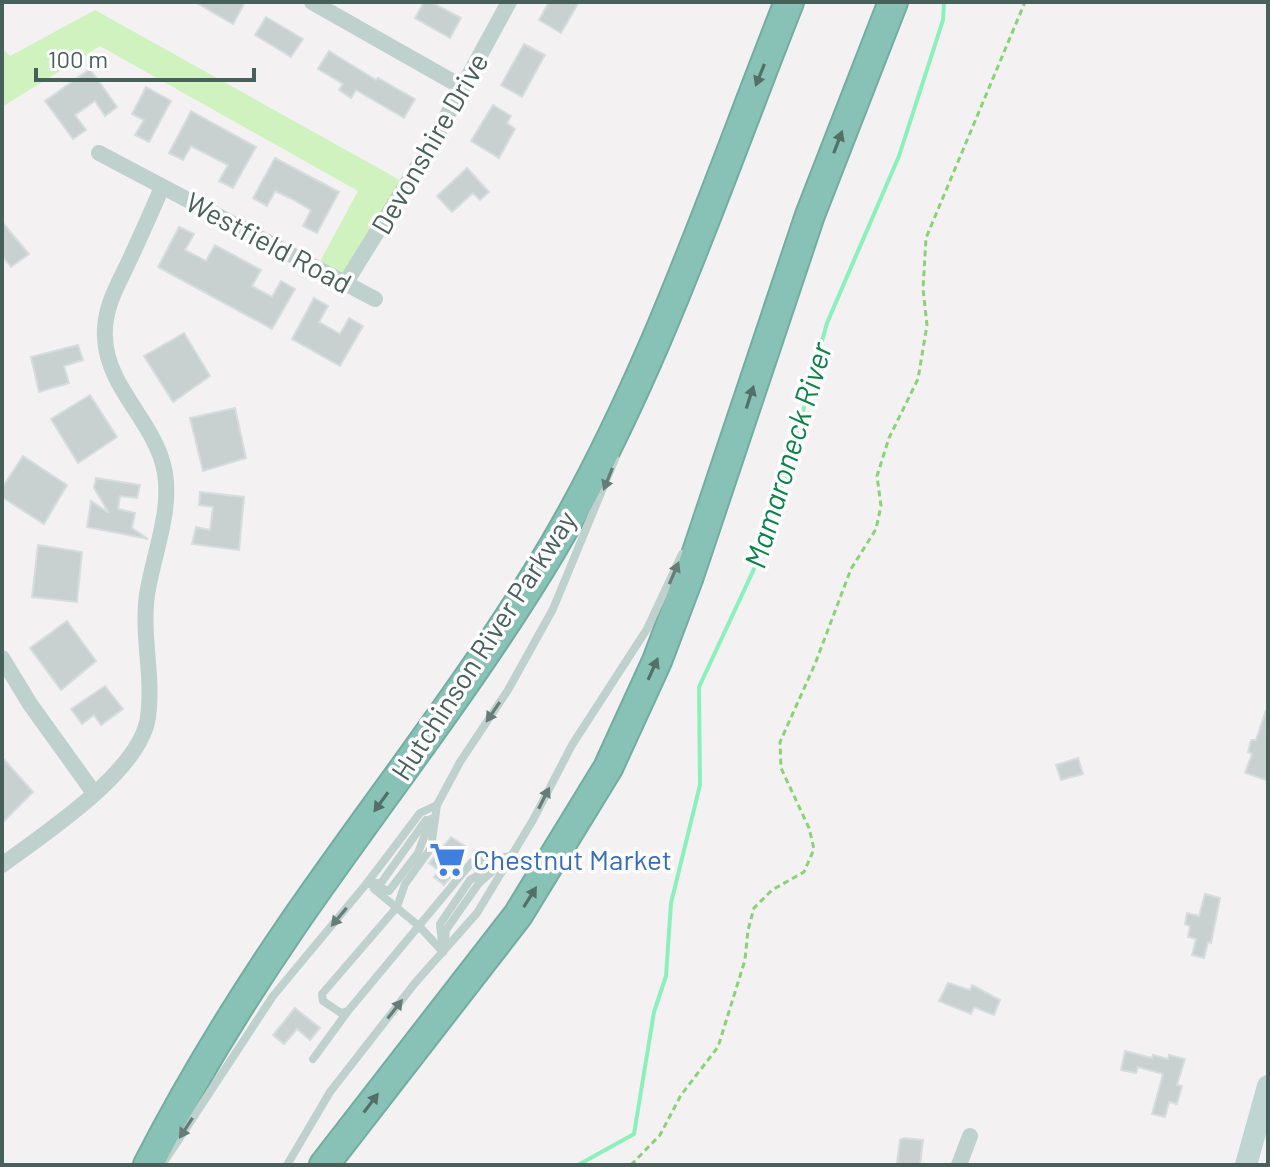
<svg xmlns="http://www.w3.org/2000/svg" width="1270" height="1167" viewBox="0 0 1270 1167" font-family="Barlow,sans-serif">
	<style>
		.green { fill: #d0f2bf }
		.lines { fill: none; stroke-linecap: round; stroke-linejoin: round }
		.stream { stroke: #8bf0bc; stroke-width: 4 }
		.building { fill: #c8d0d0; stroke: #d5dddd; stroke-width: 2 }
		.highway-casing { stroke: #73ada2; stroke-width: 32 }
		.path { stroke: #89d276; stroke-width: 3; stroke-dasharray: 6 4; stroke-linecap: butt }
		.lane { stroke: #bfd1cc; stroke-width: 8 }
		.street { stroke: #bfd1cc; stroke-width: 16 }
		.secondary { stroke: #bfd5d1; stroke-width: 22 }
		.highway { stroke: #88c1b5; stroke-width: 28 }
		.oneway { fill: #526f68 }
		.oneway2 { fill: #667c76 }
		.labels { text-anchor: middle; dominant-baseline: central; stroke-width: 7; stroke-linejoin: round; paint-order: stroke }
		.street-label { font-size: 28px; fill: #48605a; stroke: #fff }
		.shop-label { font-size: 28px; fill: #366cbe; stroke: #fff; text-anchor: start }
		.water-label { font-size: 30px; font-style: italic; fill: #098446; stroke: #fff }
	</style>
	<rect width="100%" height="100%" fill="#f4f1f3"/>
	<!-- green -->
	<path class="green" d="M95,10L407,184L346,282L317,267L358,191L100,46L2,107V48L10,56Z"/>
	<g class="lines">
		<!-- stream -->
		<path class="stream" d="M578,1165L634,1134L654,1012L666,976L671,903L700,785L699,687L768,539L827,323L899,156L943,20L944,2"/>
	</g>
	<!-- building -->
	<g class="building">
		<path d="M195,2H245L233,24Z"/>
		<path d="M424,2H431L461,18L450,38L415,18Z"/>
		<path d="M549,2H579L561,33L539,20Z"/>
		<path d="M266,17L303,39L291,57L255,35Z"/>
		<path d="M524,44L545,55L522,97L501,85Z"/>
		<path d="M329,51L376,80L378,78L415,99L404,118L356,90L351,98L339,90L343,84L318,69Z"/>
		<path d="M90,69L117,107L105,116L95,101L75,115L86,130L73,139L45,101Z"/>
		<path d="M146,87L171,101L149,142L135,135L144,120L132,114Z"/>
		<path d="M493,105L511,116L507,123L515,129L499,158L471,141Z"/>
		<path d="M191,111L256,147L233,188L219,181L228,165L191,146L183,160L169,153Z"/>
		<path d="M275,158L339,192L317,233L303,226L311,210L290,198L275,191L267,206L253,198Z"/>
		<path d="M467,168L489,192L480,200L473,193L452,212L437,196Z"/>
		<path d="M2,222L29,254L11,267L2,256Z"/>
		<path d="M179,227L194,234L185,250L206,261L215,245L261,270L252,286L272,297L281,281L295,289L272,329L158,267Z"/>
		<path d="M314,298L328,306L319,322L340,334L349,318L363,326L340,366L292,339Z"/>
		<path d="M184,333L210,376L173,402L144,356Z"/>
		<path d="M78,345L83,360L64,366L69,383L39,392L31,357Z"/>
		<path d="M90,395L117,437L78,463L51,419Z"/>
		<path d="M235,408L246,458L203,471L190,418Z"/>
		<path d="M23,456L67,485L44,524L2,497V488Z"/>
		<path d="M96,478L140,485L137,498L120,496L118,509L135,513L132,528L148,539L87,527L91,501L109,513L94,488Z"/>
		<path d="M200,492L244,497L239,550L192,544L196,527L210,530L213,507L199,505Z"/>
		<path d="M38,545L82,552L77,602L32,597Z"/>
		<path d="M67,621L96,661L61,690L30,648Z"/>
		<path d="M105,686L123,709L101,725L94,715L82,724L71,709Z"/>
		<path d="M1266,710L1268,774L1266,780L1245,773L1252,754L1248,752L1251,740H1256Z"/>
		<path d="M2,757L33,792L2,823Z"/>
		<path d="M1078,758L1083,774L1061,780L1056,765Z"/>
		<path d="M451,837L468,848L463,854L465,856L462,863L444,885L434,877L439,871L429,863Z"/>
		<path d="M1205,894L1220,898L1211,943L1208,942L1204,958L1192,955L1196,939L1188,937L1190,926L1185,924L1187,913L1199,916Z"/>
		<path d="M948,983L970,990L972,985L1000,1000L994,1015L974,1007L971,1014L939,1001Z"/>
		<path d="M295,1008L320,1028L310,1040L297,1029L284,1044L273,1035Z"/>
		<path d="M1125,1051L1152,1058L1153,1055L1168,1059L1169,1055L1185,1059L1177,1085L1182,1086L1177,1104L1169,1102L1165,1117L1152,1114L1163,1074L1138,1067L1136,1073L1121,1070Z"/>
		<path d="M904,1138L923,1140L920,1165H899L897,1162L900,1140Z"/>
	</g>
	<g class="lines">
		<defs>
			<g id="highway">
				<path d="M148,1165C190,1083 241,1000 293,924C379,799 474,680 552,549C653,378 716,186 789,2"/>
				<path d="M324,1165L518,915L608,768L657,661L689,576L810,215L893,2"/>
			</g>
		</defs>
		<!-- highway casing -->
		<use href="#highway" class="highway-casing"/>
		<!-- path -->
		<path class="path" d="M631,1165L660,1135L681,1095L718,1047L745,960L748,930L754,908L772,890L804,872L814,849L809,828L781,768L780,742L815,664L851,569L876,529L881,506L877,476L889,438L918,379L927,325L923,289L926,238L1025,2"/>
		<!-- lane -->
		<g class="lane">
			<path d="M437,805L431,848L405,884L397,907L322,994L323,1001L341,1013L348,1011L472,862L511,856"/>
			<path d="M367,883L389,891L418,853L431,819"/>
			<path d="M372,883H381L426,820"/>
			<path d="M374,889L419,926L443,952"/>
			<path d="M445,939L446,930L479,883L494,870"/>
			<path d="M443,952L440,924L470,880L506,859"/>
			<path d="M313,1059L348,1011"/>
			<path d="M164,1162L273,996L367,883L420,813L437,805L460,762L508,690L553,609L615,459"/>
			<path d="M287,1165L330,1092L415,983L477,913L533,820L572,745L647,629L682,554"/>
		</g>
		<!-- street -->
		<g class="street">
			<path d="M312,2L462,87"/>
			<path d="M99,153L375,299"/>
			<path d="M346,282L431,145L509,2"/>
			<path d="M2,658L30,704L94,793"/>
			<path d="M2,865C44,834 141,771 148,717C154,675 140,631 148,589C155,549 174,505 163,464C151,419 107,386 105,338C103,308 118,285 130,259C141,235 152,211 162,187"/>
			<path d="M959,1165L970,1136"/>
		</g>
		<!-- secondary -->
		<path class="secondary" d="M1246,1165L1268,1086"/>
		<!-- highway -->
		<use href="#highway" class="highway"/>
	</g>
	<!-- one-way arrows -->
	<defs><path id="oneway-solid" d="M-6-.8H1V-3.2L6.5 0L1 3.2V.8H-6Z" transform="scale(2)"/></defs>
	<g class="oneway">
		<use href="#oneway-solid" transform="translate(760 75) rotate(112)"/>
		<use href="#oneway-solid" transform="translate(838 142) rotate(-69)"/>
		<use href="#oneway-solid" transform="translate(750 397) rotate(-72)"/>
		<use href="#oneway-solid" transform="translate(653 669) rotate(-66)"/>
		<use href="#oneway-solid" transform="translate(381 802) rotate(126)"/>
		<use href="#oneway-solid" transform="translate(530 897) rotate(-58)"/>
		<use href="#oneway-solid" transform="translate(371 1103) rotate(-53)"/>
	</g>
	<g class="oneway2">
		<use href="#oneway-solid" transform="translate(608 479) rotate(112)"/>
		<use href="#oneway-solid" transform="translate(674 573) rotate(-67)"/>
		<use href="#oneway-solid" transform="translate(493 712) rotate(124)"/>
		<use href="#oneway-solid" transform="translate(544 798) rotate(-63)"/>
		<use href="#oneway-solid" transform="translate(339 917) rotate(130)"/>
		<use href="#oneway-solid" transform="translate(395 1009) rotate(-52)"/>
		<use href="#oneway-solid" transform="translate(186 1128) rotate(123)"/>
	</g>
	<!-- icons -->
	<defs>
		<symbol id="supermarket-bare" viewBox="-9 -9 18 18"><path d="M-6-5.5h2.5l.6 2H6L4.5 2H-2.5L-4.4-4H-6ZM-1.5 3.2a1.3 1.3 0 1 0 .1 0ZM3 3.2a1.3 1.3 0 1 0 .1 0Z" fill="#3f7fe0" stroke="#fff" stroke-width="2.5" paint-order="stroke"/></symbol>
	</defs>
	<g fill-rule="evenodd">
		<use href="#supermarket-bare" x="422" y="834" width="51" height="51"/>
	</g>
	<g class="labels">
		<!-- street labels -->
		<g class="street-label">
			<text transform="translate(429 143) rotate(-60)">Devonshire Drive</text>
			<text transform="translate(269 242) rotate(28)">Westfield Road</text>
			<text transform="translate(483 645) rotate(-57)">Hutchinson River Parkway</text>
		</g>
		<!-- shop labels -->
		<g class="shop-label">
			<text x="473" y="859">Chestnut Market</text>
		</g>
		<!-- water labels -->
		<g class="water-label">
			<text transform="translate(787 455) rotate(-73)">Mamaroneck River</text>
		</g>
	</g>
	<!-- border -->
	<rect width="1270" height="1167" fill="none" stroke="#48605a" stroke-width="8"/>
	<!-- scale -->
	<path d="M36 68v12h218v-12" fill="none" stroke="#48605a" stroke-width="4"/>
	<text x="48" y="68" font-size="24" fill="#48605a" stroke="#ffffff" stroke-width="6" paint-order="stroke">100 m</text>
</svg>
